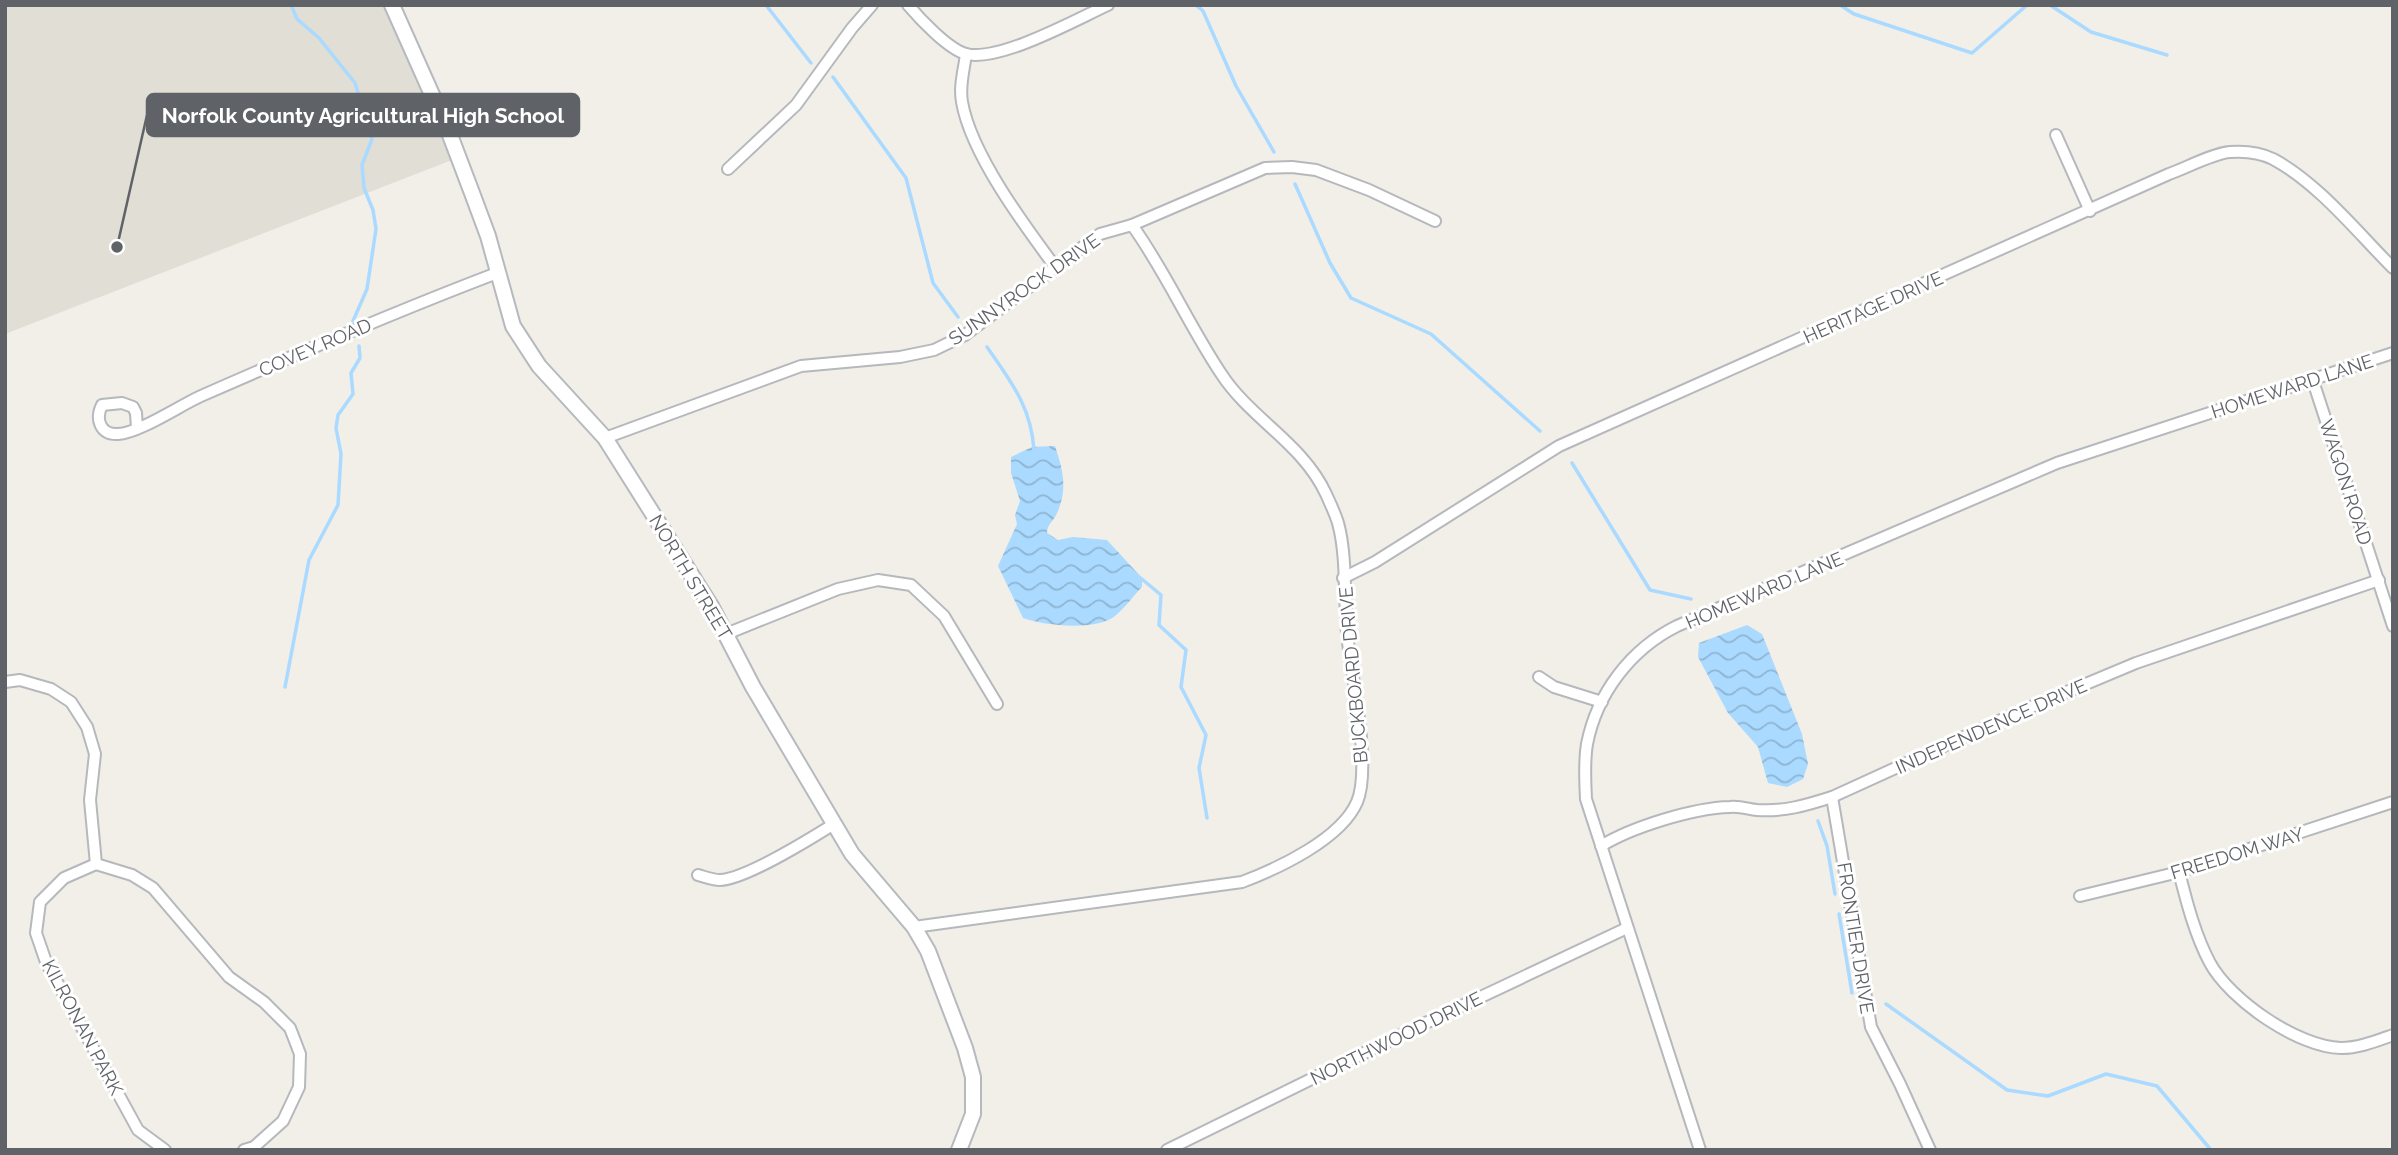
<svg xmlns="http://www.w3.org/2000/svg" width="2398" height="1155" viewBox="0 0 2398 1155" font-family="Raleway,sans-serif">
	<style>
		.education { fill: #e1ded6 }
		.water { fill: url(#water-waves) }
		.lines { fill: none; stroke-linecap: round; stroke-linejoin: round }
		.stream { stroke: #aadaff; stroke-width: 3.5 }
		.street-casing { stroke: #b5b8bc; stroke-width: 14 }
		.secondary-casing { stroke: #b6babf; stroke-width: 18 }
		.street { stroke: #fff; stroke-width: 10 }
		.secondary { stroke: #fff; stroke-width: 14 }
		.labels { text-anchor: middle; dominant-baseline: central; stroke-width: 6; stroke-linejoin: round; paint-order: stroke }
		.street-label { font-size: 19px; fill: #5f6368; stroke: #fff }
		.leader { fill: none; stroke: #5f6368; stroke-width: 2.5 }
		.callout-dot { fill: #5f6368; stroke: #fff; stroke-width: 2.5 }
		.callout { fill: #5f6368; stroke: #5f6368; stroke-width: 2.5 }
		.callout-label { font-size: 21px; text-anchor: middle; font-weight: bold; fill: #fff }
	</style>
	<defs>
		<pattern id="water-waves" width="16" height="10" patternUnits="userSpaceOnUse" patternTransform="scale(1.75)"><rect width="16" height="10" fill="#aadaff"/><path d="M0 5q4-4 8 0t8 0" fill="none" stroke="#8eb4d2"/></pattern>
	</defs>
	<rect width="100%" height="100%" fill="#f1efe8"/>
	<!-- education -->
	<path class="education" d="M5,5H385L414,68L452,160L5,334Z"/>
	<!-- water -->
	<g class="water">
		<path d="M1055,446C1063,470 1068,489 1057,513C1054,521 1047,524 1047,533L1058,540L1073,537L1107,540L1142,578V587C1133,596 1125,608 1115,616C1096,631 1045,626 1023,618L998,566L1017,524L1015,515L1020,501L1011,473V457L1032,447Z"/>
		<path d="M1747,625L1762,634L1802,734L1808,764L1803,779L1787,787L1768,783L1758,747L1728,713L1698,657L1699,643Z"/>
	</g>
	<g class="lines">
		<!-- stream -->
		<g class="stream">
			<path d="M291,5L297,19L319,38L355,83L372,139L362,165L364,188L373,210L376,229L367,289L353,321"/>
			<path d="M766,5L811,63"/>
			<path d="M1196,5L1203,11L1236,86L1274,152"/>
			<path d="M1840,5L1854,14L1972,53L2027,5"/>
			<path d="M2050,5L2091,32L2167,55"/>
			<path d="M833,77L906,178L933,283L958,317"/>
			<path d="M1295,184L1330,263L1351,298L1431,334L1540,431"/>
			<path d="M987,347C1011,382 1031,406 1034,450"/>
			<path d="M1572,463L1650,590L1691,599"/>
			<path d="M1137,575L1161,595L1159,625L1186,650L1181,687L1206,735L1199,768L1207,818"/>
			<path d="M285,687L309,560L338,505L341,454L336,428L338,415L353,394L351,373L360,358L359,346"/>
			<path d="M1818,821L1827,846L1835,894"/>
			<path d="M1839,914L1852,993"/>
			<path d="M1886,1004L2007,1090L2048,1096L2106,1074L2157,1086L2211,1150"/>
		</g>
		<defs>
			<g id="street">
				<path d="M908,5C920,19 948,49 966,54C1000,62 1075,20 1108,5"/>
				<path d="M966,54C964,70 959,86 962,102C971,154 1024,225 1056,268"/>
				<path d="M2056,135L2090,211"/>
				<path d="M728,169L796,105L852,28L872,5"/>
				<path d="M2312,378L2393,626"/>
				<path d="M137,428L136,413L133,407L122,403L102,405C95,419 100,435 118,434C139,433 179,406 201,396C299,353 397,311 497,273"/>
				<path d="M605,438L801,366L900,357L934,350L965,335L1100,234L1132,225L1265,168L1292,167L1316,170L1369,190L1435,221"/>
				<path d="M1343,578L1375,562L1559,446L2169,174C2186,168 2214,153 2230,152C2244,151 2261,153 2273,159C2318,183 2357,232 2393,268"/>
				<path d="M726,634L838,589L878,580L911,585L944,616L997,704"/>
				<path d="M1539,677L1554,687L1602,702"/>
				<path d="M5,682L20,680L51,689L71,702L87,727L95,754L90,800L96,864"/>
				<path d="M1832,797L1871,1027L1900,1084L1930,1150"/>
				<path d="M1601,846C1632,827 1693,808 1730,807C1740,806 1748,809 1757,810C1784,812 1807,805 1832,797L2014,714L2136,663L2379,580"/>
				<path d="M2179,872C2187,903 2195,935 2210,963C2230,1000 2298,1047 2341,1048C2359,1048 2376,1041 2393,1035"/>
				<path d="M698,875C705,877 713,880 720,880C746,879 810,839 834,824"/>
				<path d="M2080,896L2179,872L2393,802"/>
				<path d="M914,927L1242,882C1279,868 1341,839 1357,802C1372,767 1351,674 1347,634C1344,600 1347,555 1338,523C1335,513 1330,503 1326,494C1303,444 1251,419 1222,375C1189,326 1166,272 1132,225"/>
				<path d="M165,1150L138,1130L46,962L36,933L40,902L64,878L96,864L132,875L153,888L229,977L264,1002L290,1028L300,1054L299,1087L283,1121L254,1147L244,1150"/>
				<path d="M1167,1150L1415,1028L1627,928"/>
				<path d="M1700,1150L1586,799C1585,781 1584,762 1587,744C1597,693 1631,649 1677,626L2057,463L2393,353"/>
			</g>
			<path id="secondary" d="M392,5L450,135L472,193L488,236L513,326L539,366L605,438L711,606L753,687L852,854L914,927L928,951L965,1048L973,1077V1114L959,1150"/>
		</defs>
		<!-- street casing -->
		<use href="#street" class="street-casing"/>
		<!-- secondary casing -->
		<use href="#secondary" class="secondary-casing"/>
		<!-- street -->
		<use href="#street" class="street"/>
		<!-- secondary -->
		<use href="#secondary" class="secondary"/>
	</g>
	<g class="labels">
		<!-- street labels -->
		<g class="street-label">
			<text transform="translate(1024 289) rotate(-35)">SUNNYROCK DRIVE</text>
			<text transform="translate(1873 307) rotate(-24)">HERITAGE DRIVE</text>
			<text transform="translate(315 347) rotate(-23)">COVEY ROAD</text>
			<text transform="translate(2292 386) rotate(-18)">HOMEWARD LANE</text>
			<text transform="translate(2346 482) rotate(72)">WAGON ROAD</text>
			<text transform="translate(691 577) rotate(59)">NORTH STREET</text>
			<text transform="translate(1764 590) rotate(-23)">HOMEWARD LANE</text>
			<text transform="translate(1353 675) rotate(-95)">BUCKBOARD DRIVE</text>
			<text transform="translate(1991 726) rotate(-24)">INDEPENDENCE DRIVE</text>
			<text transform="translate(2237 853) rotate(-17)">FREEDOM WAY</text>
			<text transform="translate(1856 938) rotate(81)">FRONTIER DRIVE</text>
			<text transform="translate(83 1027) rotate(62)">KILRONAN PARK</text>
			<text transform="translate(1396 1038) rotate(-26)">NORTHWOOD DRIVE</text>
		</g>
	</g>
	<!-- callouts -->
	<path class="leader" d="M117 247L147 115"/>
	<circle class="callout-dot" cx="117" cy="247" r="7"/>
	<rect class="callout" x="147" y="94" width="432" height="42" rx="7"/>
	<g class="callout-label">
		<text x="363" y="123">Norfolk County Agricultural High School</text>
	</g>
	<!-- border -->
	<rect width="2398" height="1155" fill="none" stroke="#5f6368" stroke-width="14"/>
</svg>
